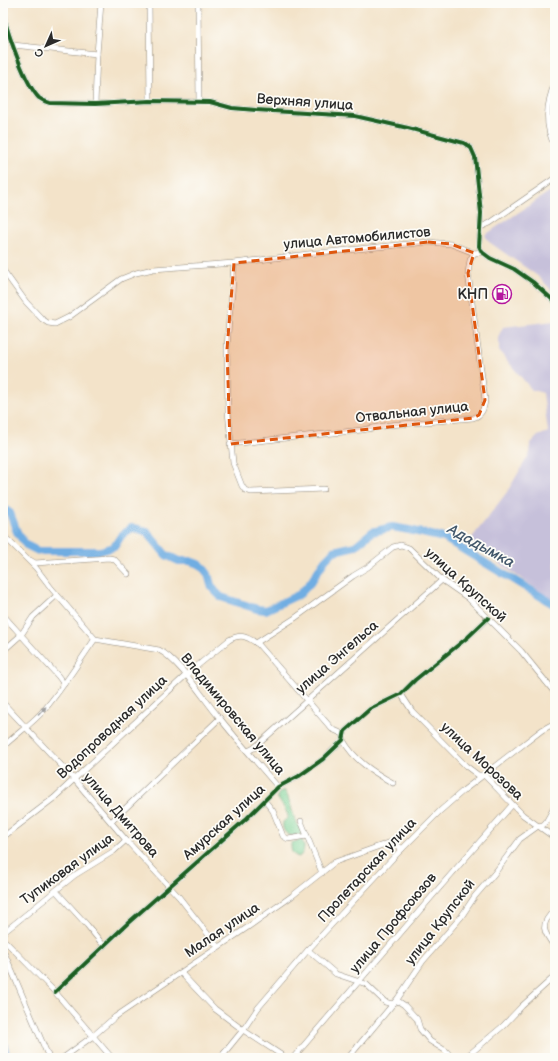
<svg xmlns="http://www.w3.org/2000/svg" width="558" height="1061" viewBox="0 0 558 1061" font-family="'Balsamiq Sans',sans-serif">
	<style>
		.industrial { fill: #c6c0da }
		.green { fill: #7dd195; stroke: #547e60 }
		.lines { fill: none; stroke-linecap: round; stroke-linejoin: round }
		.river { stroke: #70ade2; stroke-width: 8 }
		.minor-casing { stroke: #8f877a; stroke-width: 6 }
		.minor { stroke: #fff; stroke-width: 5 }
		.cycleway-casing { stroke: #fdfcf7; stroke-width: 6 }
		.cycleway { stroke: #1b5e20; stroke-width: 4 }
		.oneway { fill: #a0a0a0 }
		.marked { fill: #df570e; fill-opacity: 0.2; stroke: #df570e; stroke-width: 3; stroke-dasharray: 8 5; stroke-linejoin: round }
		.labels { text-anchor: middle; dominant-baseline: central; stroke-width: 3.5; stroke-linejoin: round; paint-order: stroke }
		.street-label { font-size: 14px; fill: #2b2b2b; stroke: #fdfcf7 }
		.poi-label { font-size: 14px; font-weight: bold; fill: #2b2b2b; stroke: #fdfcf7; text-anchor: end }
		.water-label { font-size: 15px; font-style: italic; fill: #43586b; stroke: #fdfcf7 }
	</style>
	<rect width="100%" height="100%" fill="#fdfcf7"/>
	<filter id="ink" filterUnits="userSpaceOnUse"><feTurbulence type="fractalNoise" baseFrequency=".025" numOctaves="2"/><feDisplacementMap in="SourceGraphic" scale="8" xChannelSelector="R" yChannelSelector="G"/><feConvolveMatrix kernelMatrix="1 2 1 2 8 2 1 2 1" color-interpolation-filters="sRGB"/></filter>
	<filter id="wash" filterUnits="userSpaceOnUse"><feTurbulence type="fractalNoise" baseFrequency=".012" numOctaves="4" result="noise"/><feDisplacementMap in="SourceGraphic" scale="16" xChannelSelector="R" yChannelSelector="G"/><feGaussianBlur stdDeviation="0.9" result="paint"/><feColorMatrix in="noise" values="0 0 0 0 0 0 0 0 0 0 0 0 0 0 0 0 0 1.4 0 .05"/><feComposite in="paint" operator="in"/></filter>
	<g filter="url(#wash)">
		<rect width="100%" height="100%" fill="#f3e3c9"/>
		<!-- industrial -->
		<g class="industrial">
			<path d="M555,188V294L539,277L489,242L485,235Z"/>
			<path d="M555,321V602L470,543L471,539L507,492L523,465L530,453L531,443L538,436L548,432L543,393L532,390L499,351V335L503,327Z"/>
		</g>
		<!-- green -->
		<g class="green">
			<path d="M284,790C292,801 291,814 297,823C299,828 303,828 302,834L292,836C284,833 282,830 283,822L288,817C287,809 280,804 277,796L280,792Z"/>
			<path d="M300,840H302C305,847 305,851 299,857C291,855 291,850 291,843Z"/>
		</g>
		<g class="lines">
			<!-- river -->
			<g class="river">
				<path d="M3,508L10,513L17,532L26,545L38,551H100L114,547L121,536L131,528L139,529L147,532L166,555L179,561H190L201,565L208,574L211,585L215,591L221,597L257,609L266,610L300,594L311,582L325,560L334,551L355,546L372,532L392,527L409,530L444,538L555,605"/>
				<path d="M3,1043L7,1058"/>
			</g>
		</g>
	</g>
	<g filter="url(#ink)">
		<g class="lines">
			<defs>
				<g id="minor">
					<path d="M90,3L101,4"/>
					<path d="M149,3L150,101"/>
					<path d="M198,3L199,102"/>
					<path d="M3,14C8,34 25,84 39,98C43,101 46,102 50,103L95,104L150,101L210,102L232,108L256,110L355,116L408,128L464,143L471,148L475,157L481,213L479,246L482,252L490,258L514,269L534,283L555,302"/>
					<path d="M13,45L97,54"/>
					<path d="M555,83C546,103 544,127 555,146"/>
					<path d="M95,104L97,54L101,3"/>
					<path d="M481,227L490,223L555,178"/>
					<path d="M234,263L232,293L229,318L227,349L228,411L233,463L242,486L245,490L251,492L324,489"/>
					<path d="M3,270L26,302L42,319L48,323L55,324L69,317L121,279L136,273L153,269L234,263L308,254L428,242L451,244L474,253L482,252"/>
					<path d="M230,444L362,430L389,425L473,418C482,415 484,409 485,400L468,273L470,260L474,253"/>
					<path d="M3,535L36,568L52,589L95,639L159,650C179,660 203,698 218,716C238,741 258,764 278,787"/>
					<path d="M30,560L35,563L109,558L114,559L128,574"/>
					<path d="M3,615L58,676L64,684"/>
					<path d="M256,643L295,618L353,576L368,567L393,547L401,545L409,548L442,580L468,598L521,651L555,693"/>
					<path d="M3,651L21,635L33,617L57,595"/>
					<path d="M401,694L412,711L466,766L478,775H484L523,815L555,838"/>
					<path d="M3,703L74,779L126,840L179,897L218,947"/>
					<path d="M343,740C354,760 373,772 393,783"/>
					<path d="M3,747C16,734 32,724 44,710C63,688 78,663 95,639"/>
					<path d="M248,751L254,748L442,580"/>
					<path d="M265,801L273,811L283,836L288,839L307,836"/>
					<path d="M301,821L322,873"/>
					<path d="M111,822L220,718"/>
					<path d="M3,837L54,798L186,675L229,640C242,633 247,637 258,644L332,729L343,734"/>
					<path d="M56,891L87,925L104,946"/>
					<path d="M555,910C539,924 543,932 555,947"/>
					<path d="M3,933L75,875L114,851L126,840"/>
					<path d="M3,939L55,992L112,1058"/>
					<path d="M3,950L49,1058"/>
					<path d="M308,950L336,974L366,984L385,1002L392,1004L398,1001L404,1005L417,1019L420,1029L430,1041L446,1051L452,1058"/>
					<path d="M181,973L215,1009L243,1030L286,1058"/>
					<path d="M55,992L128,923L247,818L278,787L299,776L323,759L343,740L345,731L370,709L401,694L415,680L468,637L488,618"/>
					<path d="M63,1058L93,1036L115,1017L248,927L292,896L335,862L391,842L395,843L402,849"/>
					<path d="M220,1058L243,1030L258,1008L308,950L394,857L440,811L464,790L542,730L555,723"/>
					<path d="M293,1058L440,887L512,805"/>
					<path d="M348,1058L398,998L423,961L461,917L475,896L494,874L520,839L538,826L543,825L546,822L555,806"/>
					<path d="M465,1058L503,1026L522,1006L555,976"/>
				</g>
			</defs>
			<!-- minor casing -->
			<use href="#minor" class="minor-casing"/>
			<!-- minor -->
			<use href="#minor" class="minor"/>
			<defs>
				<g id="cycleway">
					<path d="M3,14C8,34 25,84 39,98C43,101 46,102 50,103L95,104L150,101L210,102L232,108L256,110L355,116L408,128L464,143L471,148L475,157L481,213L479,246L482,252L490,258L514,269L534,283L555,302"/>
					<path d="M55,992L128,923L247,818L278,787L299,776L323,759L343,740L345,731L370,709L401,694L415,680L468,637L488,618"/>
				</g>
			</defs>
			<!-- cycleway casing -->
			<use href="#cycleway" class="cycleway-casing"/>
			<!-- cycleway -->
			<use href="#cycleway" class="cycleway"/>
		</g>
		<!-- one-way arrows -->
		<defs><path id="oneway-solid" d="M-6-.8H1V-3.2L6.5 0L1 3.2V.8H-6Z"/></defs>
		<use class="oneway" href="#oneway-solid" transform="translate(42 711) rotate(-47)"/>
	</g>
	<!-- marked area -->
	<path class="marked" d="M428,242L451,244L474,253L468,273L485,400L479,415L473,418L230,444L227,349L234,263Z"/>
	<!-- icons -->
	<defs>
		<symbol id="fuel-ring" viewBox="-11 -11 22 22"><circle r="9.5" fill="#fdfcf7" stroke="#b5179e" stroke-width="1.5"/><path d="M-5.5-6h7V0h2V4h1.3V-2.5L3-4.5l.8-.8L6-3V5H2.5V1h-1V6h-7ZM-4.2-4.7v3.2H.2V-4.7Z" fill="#b5179e"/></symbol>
	</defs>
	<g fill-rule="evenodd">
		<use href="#fuel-ring" x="491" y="283" width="22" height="22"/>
	</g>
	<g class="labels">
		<!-- street labels -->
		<g class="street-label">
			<text transform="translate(305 102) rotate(4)">Верхняя улица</text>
			<text transform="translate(357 238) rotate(-5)">улица Автомобилистов</text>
			<text transform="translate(412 412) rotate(-6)">Отвальная улица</text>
			<text transform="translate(466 585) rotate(42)">улица Крупской</text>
			<text transform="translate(337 657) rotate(-41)">улица Энгельса</text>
			<text transform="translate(233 714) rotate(50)">Владимировская улица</text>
			<text transform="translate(112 727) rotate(-43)">Водопроводная улица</text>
			<text transform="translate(482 761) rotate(43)">улица Морозова</text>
			<text transform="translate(121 815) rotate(49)">улица Дмитрова</text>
			<text transform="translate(224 822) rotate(-42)">Амурская улица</text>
			<text transform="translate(67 869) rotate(-36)">Тупиковая улица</text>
			<text transform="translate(367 870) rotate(-47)">Пролетарская улица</text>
			<text transform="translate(440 922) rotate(-52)">улица Крупской</text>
			<text transform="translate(393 923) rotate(-50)">улица Профсоюзов</text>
			<text transform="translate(222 930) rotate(-34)">Малая улица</text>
		</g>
		<!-- poi labels -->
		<g class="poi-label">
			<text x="488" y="294">КНП</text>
		</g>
		<!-- water labels -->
		<g class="water-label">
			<text transform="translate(481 546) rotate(29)">Ададымка</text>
		</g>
	</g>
	<!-- margin -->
	<rect width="558" height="1061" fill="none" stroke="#fdfcf7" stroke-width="16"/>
	<!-- north arrow -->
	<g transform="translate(46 46) rotate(225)" stroke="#fdfcf7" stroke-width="3" paint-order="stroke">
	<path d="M0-3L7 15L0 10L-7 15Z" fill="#2b2b2b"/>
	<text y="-6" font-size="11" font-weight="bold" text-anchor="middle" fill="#2b2b2b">С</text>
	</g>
</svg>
